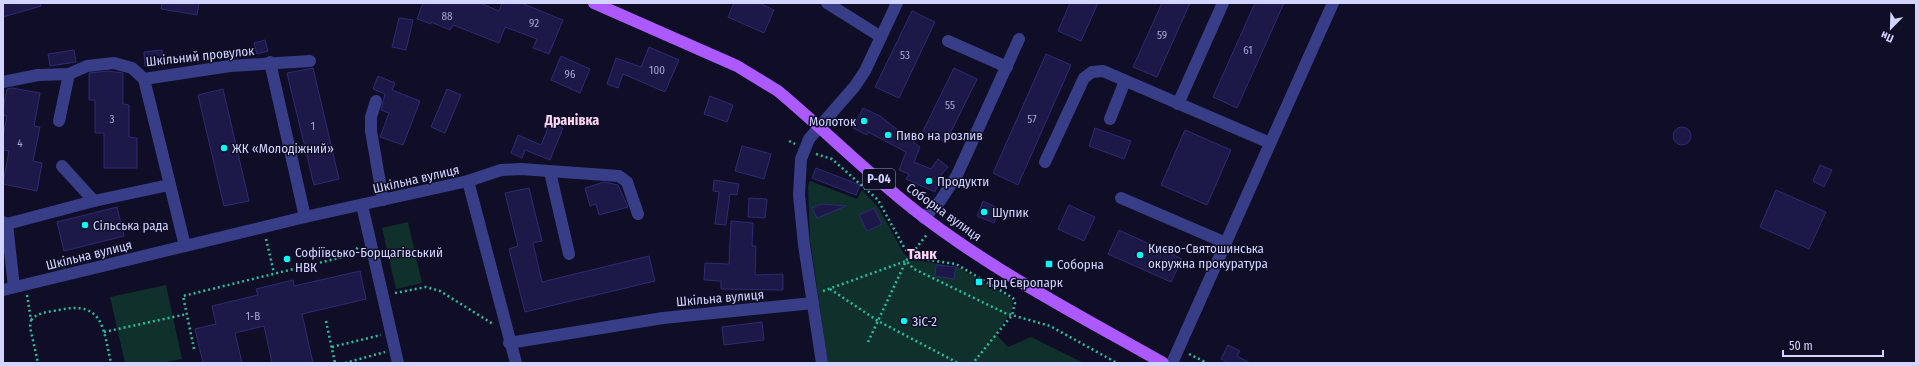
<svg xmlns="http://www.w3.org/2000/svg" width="1919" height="366" viewBox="0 0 1919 366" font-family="'Fira Sans Condensed',sans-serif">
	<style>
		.green { fill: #10312b }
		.building { fill: #1c1948; stroke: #2f2a75 }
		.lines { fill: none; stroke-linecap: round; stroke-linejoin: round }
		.path { stroke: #29bda1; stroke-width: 2.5; stroke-dasharray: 2 3; stroke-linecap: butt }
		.minor { stroke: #373e87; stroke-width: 12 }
		.major { stroke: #ac5aff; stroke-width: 12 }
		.poi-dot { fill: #00fef7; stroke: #0f0e26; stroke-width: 1.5 }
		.labels { text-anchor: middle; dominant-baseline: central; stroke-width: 3; stroke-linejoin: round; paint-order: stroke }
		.number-label { font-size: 11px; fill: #a5a5d1 }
		.shield { fill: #0f0e26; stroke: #9899be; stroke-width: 1 }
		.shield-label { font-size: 12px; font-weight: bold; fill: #d3d4ff }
		.street-label { font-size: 13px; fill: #d3d4ff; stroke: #0f0e26 }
		.poi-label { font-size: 13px; fill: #d3d4ff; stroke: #0f0e26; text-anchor: start }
		.neighbourhood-label { font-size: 14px; font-weight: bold; fill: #ffd5f5; stroke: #0f0e26 }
		.quarter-label { font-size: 15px; font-weight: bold; fill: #ffd5f5; stroke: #0f0e26 }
	</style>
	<rect width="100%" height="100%" fill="#0f0e26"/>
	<!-- green -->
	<g class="green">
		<path d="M810,181L857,199L862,190L878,207L904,254L914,260L958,267L1012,299V310L996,334L1008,347L1031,337L1084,363H828L810,240L808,186Z"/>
		<path d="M408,222L422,283L396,289L382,228Z"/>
		<path d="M166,285L182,359L161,363H125L110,297Z"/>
	</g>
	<!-- building -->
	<g class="building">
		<path d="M3,3H40L41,6L3,17Z"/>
		<path d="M162,3H199L197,15L161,9Z"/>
		<path d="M423,3H480L499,11L502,3H521L563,20L549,54L533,48L537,39L505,27L499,43L453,25L450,30L431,22V24L417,19Z"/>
		<path d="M734,3H759L774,10L764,33L728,17Z"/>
		<path d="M1070,3H1098L1081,41L1058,31Z"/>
		<path d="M1162,3H1190L1157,77L1133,67Z"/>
		<path d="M1255,3H1284L1237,108L1213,97Z"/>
		<path d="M912,11L935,22L899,98L875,87Z"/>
		<path d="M399,18L413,20L406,50L392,47Z"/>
		<path d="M265,40L268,51L257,54L254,43Z"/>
		<path d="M649,47L679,60L665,92L623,74L618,88L607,84L616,58L641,67Z"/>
		<path d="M74,50L76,62L50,66L48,54Z"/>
		<path d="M162,50L163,64L145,66L144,52Z"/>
		<path d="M1046,54L1071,65L1018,185L993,173Z"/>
		<path d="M561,56L590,69L580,93L551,80Z"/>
		<path d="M313,68L339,179L314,185L287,73Z"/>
		<path d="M954,68L977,79L946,142L923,131Z"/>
		<path d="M108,71L123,73V104L129,105V137L137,138V168H104V133H95V100H89V73Z"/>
		<path d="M378,76L395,83L392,90L420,101L403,145L380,137L389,113L381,110L385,94L373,89Z"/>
		<path d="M12,88L40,93L34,126L40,127L33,161L42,163L37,191L3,184L9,151L3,150V136L7,116L3,115V109L7,89Z"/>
		<path d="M223,89L249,201L224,206L198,95Z"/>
		<path d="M447,89L461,95L445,133L431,127Z"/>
		<path d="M710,96L733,105L727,122L704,114Z"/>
		<path d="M863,108L880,116L920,147L914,162L931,169L938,159L948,167L942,174L935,192L906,179L909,174L899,170L906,152L868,132L867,135L853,128Z"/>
		<path d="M550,123L563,128L550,160L525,150L522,158L511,153L518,135L541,145Z"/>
		<circle cx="1682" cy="136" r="9"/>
		<path d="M1095,128L1131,141L1124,159L1089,146Z"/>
		<path d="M1185,130L1231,150L1207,205L1161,185Z"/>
		<path d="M742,146L771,154L764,179L735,171Z"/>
		<path d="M1820,165L1832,170L1824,187L1813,181Z"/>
		<path d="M816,168L860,185L856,195L812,178Z"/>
		<path d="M714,180L739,184L737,195L730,194L726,225L715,224L719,192L713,191Z"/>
		<path d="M604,182L618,185L628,207L599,215L596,204L590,206L585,188Z"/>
		<path d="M529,188L542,241L533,243L542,282L649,256L655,281L525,312L509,249L518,246L505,193Z"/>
		<path d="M1776,190L1826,212L1809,249L1760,227Z"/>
		<path d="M749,198L767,199L765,218L748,217Z"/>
		<path d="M983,201L1000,209L994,223L977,216Z"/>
		<path d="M822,204L846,206L817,218L812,208Z"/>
		<path d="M1069,205L1095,217L1084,241L1058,229Z"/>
		<path d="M117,207L124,236L64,251L57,222Z"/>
		<path d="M874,208L882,224L867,231L859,215Z"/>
		<path d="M731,221L753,223L752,246H756L755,275L783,274V290L721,289V281L704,280L705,263L729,264Z"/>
		<path d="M1119,230L1182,259L1171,282L1108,254Z"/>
		<path d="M936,265L956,267L954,279L935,276Z"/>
		<path d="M360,271L366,299L302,314L313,363H272L264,326L235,333L242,363H203L195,329L216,324L212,306L258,295L256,289L293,280L294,286Z"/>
		<path d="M762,322L764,340L724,345L722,327Z"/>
		<path d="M1228,345L1240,351L1237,356L1250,363H1229L1221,359Z"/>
	</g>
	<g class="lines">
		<!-- path -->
		<g class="path">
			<path d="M789,141L795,144"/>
			<path d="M816,154L832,159L878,200L905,249L916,258L956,264L1013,298L1015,303L1012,315L973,363"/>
			<path d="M266,239L274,273"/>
			<path d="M830,289L878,321L958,363"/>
			<path d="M823,291L906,261L914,269L1005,313L1050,326L1117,363"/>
			<path d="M395,293L426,287L440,291L493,324"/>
			<path d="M27,295L31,320L30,327L38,363"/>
			<path d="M31,320C38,312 49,312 59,310C104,300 103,329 111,363"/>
			<path d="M326,321L335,363"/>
			<path d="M104,332L187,314"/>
			<path d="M868,342L906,261L928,233"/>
			<path d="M332,347L381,335"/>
			<path d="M194,349L183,296L351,255L359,246"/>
			<path d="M1189,354L1207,363"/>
			<path d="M345,363L385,352"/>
		</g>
		<!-- minor -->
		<g class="minor">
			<path d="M827,3L881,37"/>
			<path d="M948,41L1007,67"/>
			<path d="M270,62L305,217"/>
			<path d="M144,79L185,246"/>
			<path d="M144,79L230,66L310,61"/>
			<path d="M3,82L38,75L69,74L87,66L114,63L132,68L144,79"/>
			<path d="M376,101L371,117V131L383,200"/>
			<path d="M1178,104L1223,3"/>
			<path d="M1110,119L1125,81"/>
			<path d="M59,121L69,74"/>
			<path d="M1045,162L1084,78L1092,72L1103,71L1270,143"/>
			<path d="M62,166L94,201"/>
			<path d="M550,172L569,254"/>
			<path d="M468,181L516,363"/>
			<path d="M1121,198L1226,243"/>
			<path d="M362,205L398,363"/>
			<path d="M924,218L940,201L957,175L1019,39"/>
			<path d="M3,222L7,224L14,287"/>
			<path d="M7,224L94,201L169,185"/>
			<path d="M3,290L305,217L468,181L501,170L521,169L619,176L627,182L638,214"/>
			<path d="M509,343L663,318L813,303"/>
			<path d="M822,363L804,245L799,195L801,159L809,139L855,86L865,71L897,3"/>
			<path d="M1172,363L1333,3"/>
		</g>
		<!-- major -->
		<path class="major" d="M594,3L737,66L778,91C827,132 873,179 925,218C999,274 1082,317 1163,363"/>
	</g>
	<!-- markers -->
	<g class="poi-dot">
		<circle cx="864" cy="121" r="4"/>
		<circle cx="888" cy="135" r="4"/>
		<circle cx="224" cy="148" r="4"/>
		<circle cx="929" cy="181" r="4"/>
		<circle cx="984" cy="212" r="4"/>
		<circle cx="85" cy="225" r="4"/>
		<circle cx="1140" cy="255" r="4"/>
		<circle cx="287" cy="259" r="4"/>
		<rect x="1045" y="260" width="8" height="8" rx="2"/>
		<rect x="975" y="278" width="8" height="8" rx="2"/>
		<circle cx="904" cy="321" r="4"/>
	</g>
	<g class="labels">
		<!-- number labels -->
		<g class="number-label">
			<text x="447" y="16">88</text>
			<text x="534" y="23">92</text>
			<text x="1162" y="35">59</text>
			<text x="1248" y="50">61</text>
			<text x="905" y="55">53</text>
			<text x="657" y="70">100</text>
			<text x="570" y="74">96</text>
			<text x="950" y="105">55</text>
			<text x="112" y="119">3</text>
			<text x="1032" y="119">57</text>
			<text x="313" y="126">1</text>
			<text x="20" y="143">4</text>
			<text x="253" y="316">1-В</text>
		</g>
		<!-- shield labels -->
		<rect class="shield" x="863" y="169" width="32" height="20" rx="3"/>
		<g class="shield-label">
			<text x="879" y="179">Р-04</text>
		</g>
		<!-- street labels -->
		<g class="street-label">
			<text transform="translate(200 56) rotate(-6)">Шкільний провулок</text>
			<text transform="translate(416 179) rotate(-13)">Шкільна вулиця</text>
			<text transform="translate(944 212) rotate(36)">Соборна вулиця</text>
			<text transform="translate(89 255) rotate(-14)">Шкільна вулиця</text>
			<text transform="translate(720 298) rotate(-5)">Шкільна вулиця</text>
		</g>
		<!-- poi labels -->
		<g class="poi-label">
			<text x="856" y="121" text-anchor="end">Молоток</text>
			<text x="896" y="135">Пиво на розлив</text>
			<text x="232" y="148">ЖК «Молодіжний»</text>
			<text x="937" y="181">Продукти</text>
			<text x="992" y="212">Шупик</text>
			<text x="93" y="225">Сільська рада</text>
			<text x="1148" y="248">Києво-Святошинська<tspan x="1148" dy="15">окружна прокуратура</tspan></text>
			<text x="295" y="252">Софіївсько-Борщагівський<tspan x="295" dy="15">НВК</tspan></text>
			<text x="1057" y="264">Соборна</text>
			<text x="987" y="282">Трц Європарк</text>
			<text x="912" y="321">ЗіС-2</text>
		</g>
		<!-- neighbourhood labels -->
		<g class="neighbourhood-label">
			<text x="572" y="120">Дранівка</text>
		</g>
		<!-- quarter labels -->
		<g class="quarter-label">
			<text x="922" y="254">Танк</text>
		</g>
	</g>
	<!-- border -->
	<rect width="1919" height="366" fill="none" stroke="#d3d4ff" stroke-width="8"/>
	<!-- north arrow -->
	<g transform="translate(1891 28) rotate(203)" stroke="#0f0e26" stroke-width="3" paint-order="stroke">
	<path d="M0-3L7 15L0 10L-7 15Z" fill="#d3d4ff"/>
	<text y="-6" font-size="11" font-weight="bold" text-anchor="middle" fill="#d3d4ff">Пн</text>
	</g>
	<!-- scale -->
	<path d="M1783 350v6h100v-6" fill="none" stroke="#d3d4ff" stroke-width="2"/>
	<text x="1789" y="350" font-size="12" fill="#d3d4ff" stroke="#0f0e26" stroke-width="3" paint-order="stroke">50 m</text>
</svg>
